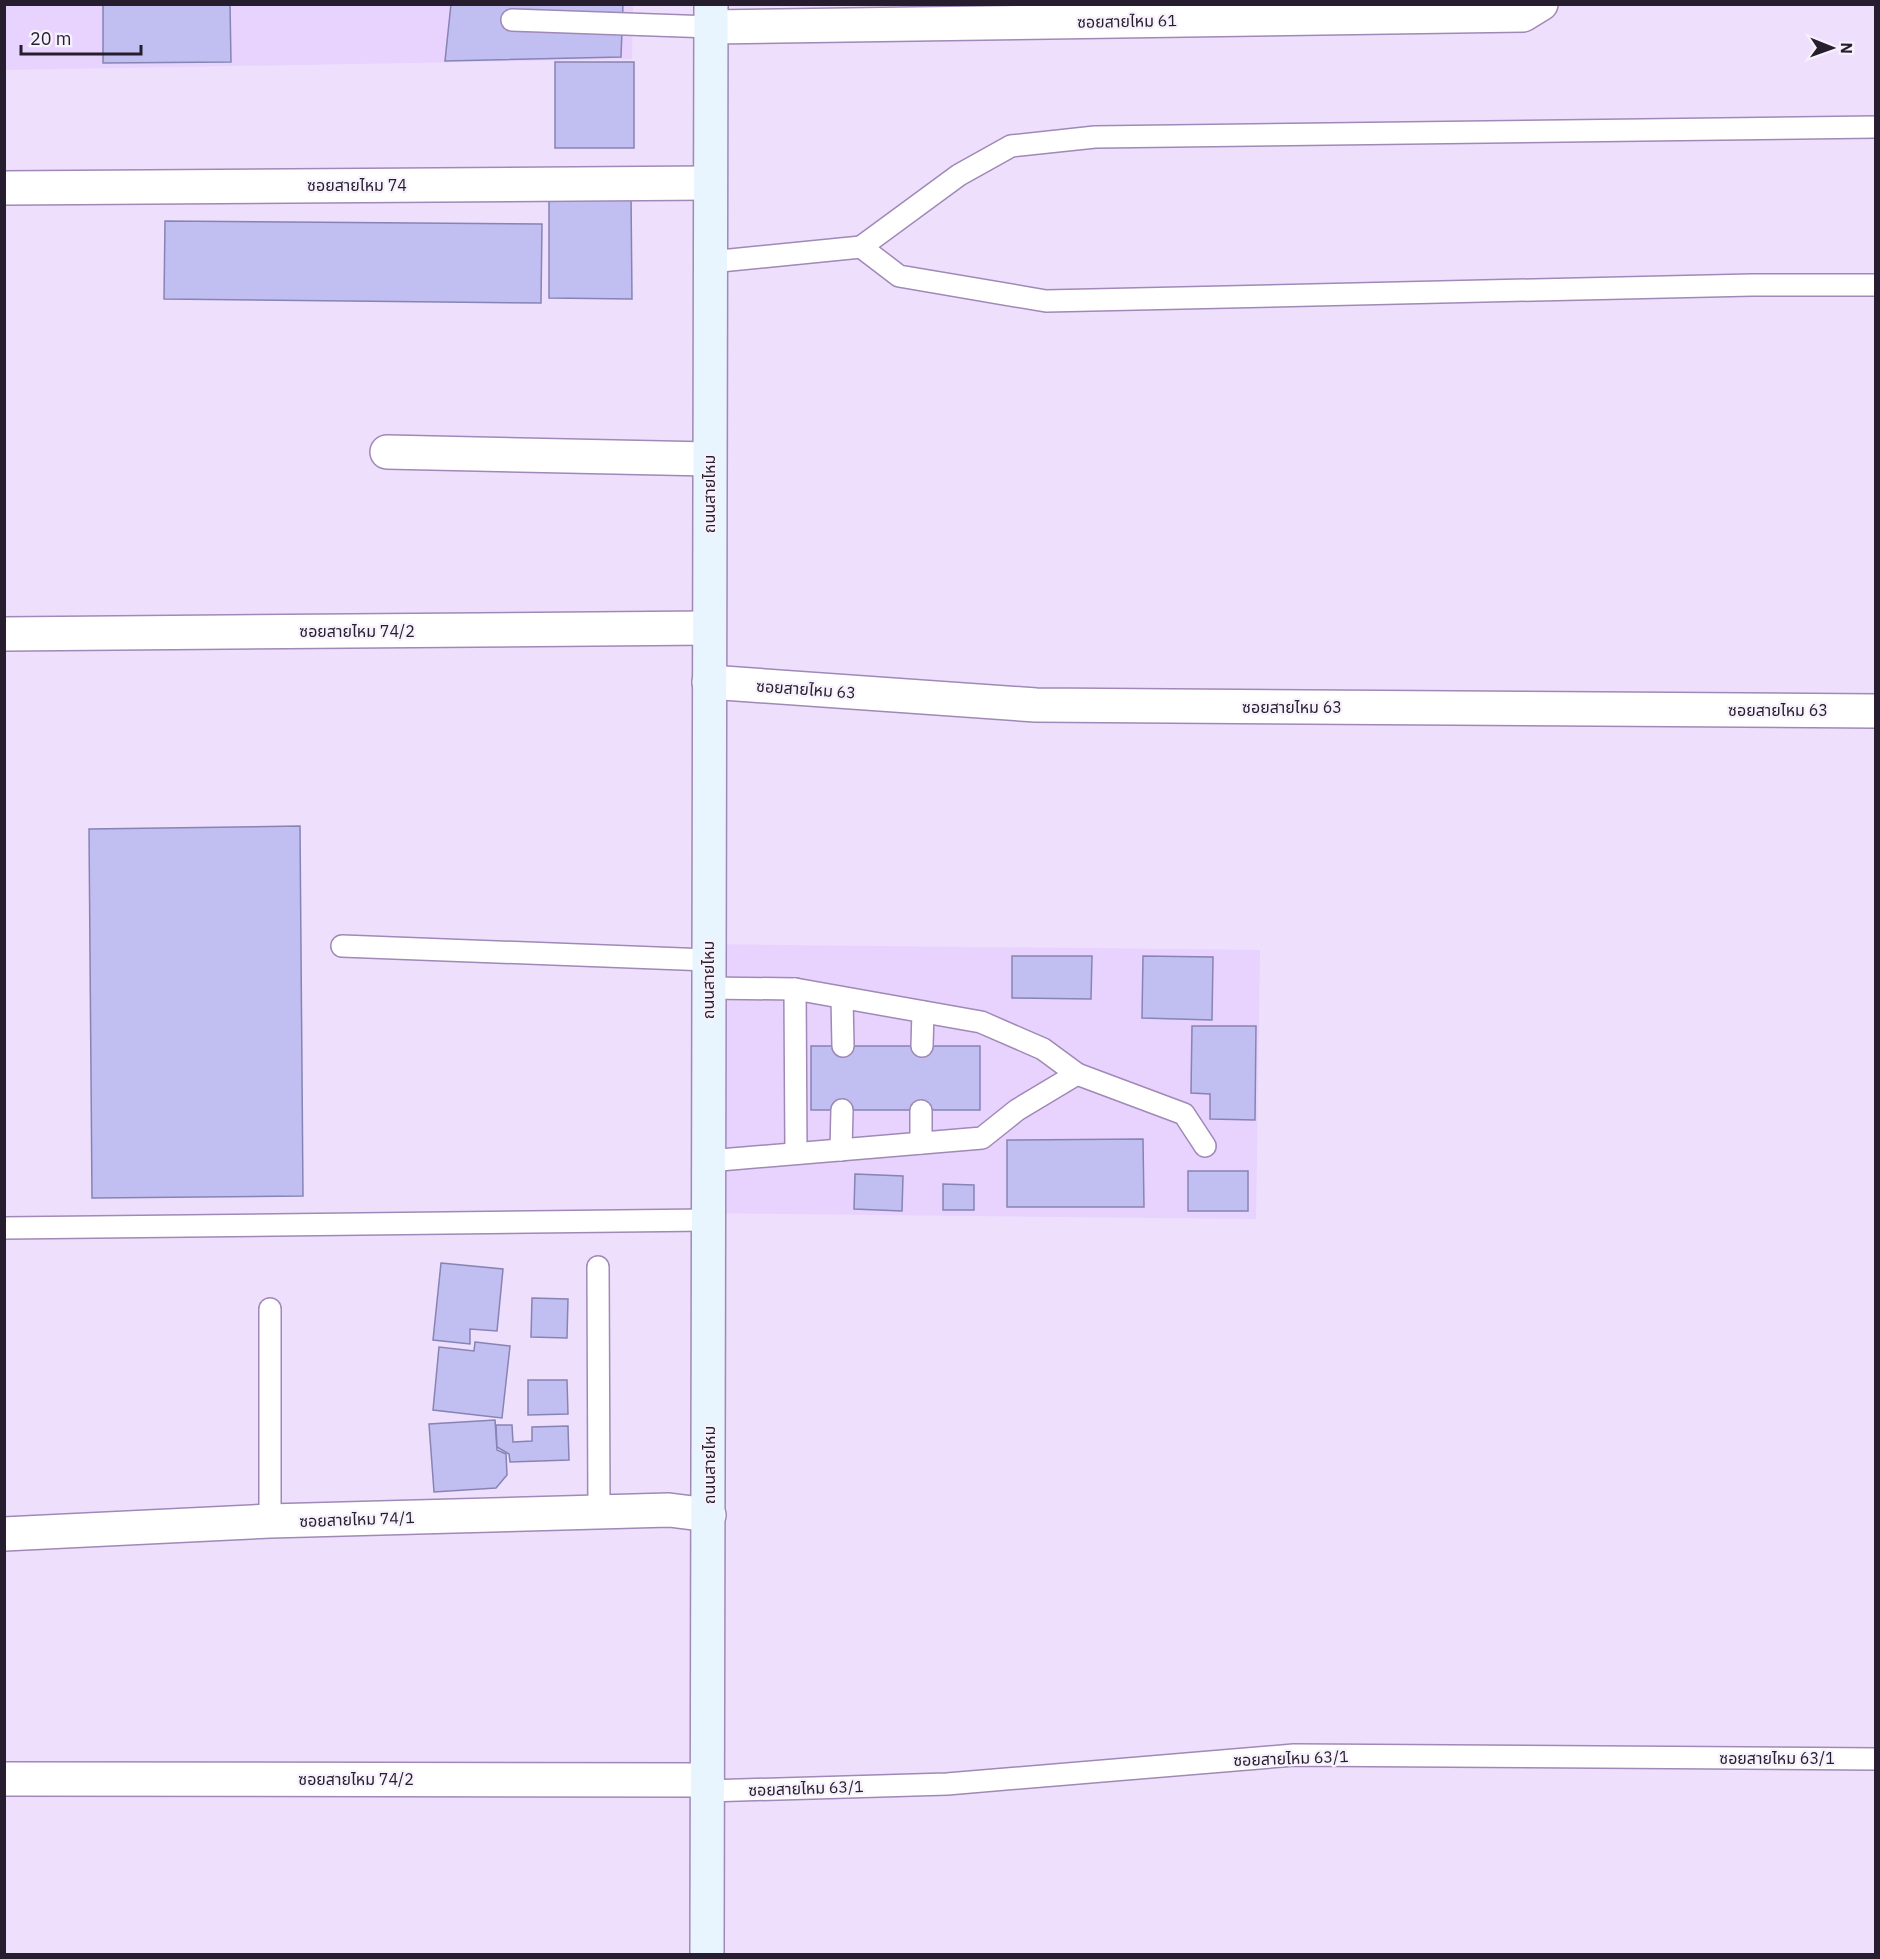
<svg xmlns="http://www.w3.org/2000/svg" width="1880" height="1959" viewBox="0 0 1880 1959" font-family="'IBM Plex Sans','Noto Sans Thai',sans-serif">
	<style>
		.built { fill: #e8d2fe }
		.building { fill: #c1bef1; stroke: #8784b3; stroke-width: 1.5 }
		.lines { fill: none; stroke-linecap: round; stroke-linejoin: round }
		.service-casing { stroke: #a089b6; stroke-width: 24 }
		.minor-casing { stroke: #a089b6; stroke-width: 36 }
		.secondary-casing { stroke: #a089b6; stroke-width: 36 }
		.service { stroke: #fff; stroke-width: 21 }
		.minor { stroke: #fff; stroke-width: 33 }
		.secondary { stroke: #e8f4fe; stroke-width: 33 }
		.labels { text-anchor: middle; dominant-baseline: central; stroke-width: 4.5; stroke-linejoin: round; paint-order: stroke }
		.street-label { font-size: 16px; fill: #261d2e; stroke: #f6f1fb }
	</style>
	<rect width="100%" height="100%" fill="#eedffd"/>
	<!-- built -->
	<g class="built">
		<path d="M4,5H633L632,59L5,70Z"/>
		<path d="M704,944L1260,950L1256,1219L699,1213Z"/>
	</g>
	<!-- building -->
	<g class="building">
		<path d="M103,4H230L231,62L103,63Z"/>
		<path d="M451,4H623L621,57L445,61Z"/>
		<rect x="555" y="62" width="79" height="86"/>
		<path d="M549,193L631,194L632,299L549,298Z"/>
		<path d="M165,221L542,224L541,303L164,299Z"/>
		<path d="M300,826L303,1196L92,1198L89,829Z"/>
		<path d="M1012,956H1092L1091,999L1012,998Z"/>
		<path d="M1143,956L1213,957L1212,1020L1142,1018Z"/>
		<path d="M1192,1026H1256L1255,1120L1210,1119V1094L1191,1093Z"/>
		<rect x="811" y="1046" width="169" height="64"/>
		<path d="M1143,1139L1144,1207H1007V1140Z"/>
		<rect x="1188" y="1171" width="60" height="40"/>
		<path d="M855,1174L903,1176L902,1211L854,1209Z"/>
		<path d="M943,1184L974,1185V1210H943Z"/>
		<path d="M441,1263L503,1269L497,1331L470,1329V1344L433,1340Z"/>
		<path d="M532,1298L568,1299L567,1338L531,1337Z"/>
		<path d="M475,1342L510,1346L502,1418L433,1410L439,1347L474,1351Z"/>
		<path d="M528,1380H567L568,1414L528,1415Z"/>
		<path d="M495,1420L497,1450L506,1454L507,1475L496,1488L434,1492L429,1424Z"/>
		<path d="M496,1425H512L513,1442L532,1441V1427L568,1426L569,1460L510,1462L509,1454L497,1447Z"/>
	</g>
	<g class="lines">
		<defs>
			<g id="service">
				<path d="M512,20L711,27"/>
				<path d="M861,247L959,175L1011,146L1095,137L1876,127"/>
				<path d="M710,262L861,247L899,276L1046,301L1752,285H1876"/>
				<path d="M342,946L708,960"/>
				<path d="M708,988L795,989L981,1022L1043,1049L1077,1074L1017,1110L982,1138L708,1161"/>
				<path d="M795,989L796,1153"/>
				<path d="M842,998L843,1046"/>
				<path d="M922,1046L923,1012"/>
				<path d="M1077,1074L1184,1114L1205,1146"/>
				<path d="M921,1111V1143"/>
				<path d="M841,1150L842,1110"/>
				<path d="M4,1228L708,1220"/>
				<path d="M598,1267L599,1512"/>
				<path d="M270,1309V1521"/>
				<path d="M707,1791L947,1784L1294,1755L1876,1759"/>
			</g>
			<g id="minor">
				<path d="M711,27L1523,15L1541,4"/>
				<path d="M4,188L710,183"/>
				<path d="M387,452L709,459"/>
				<path d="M4,634L709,628"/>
				<path d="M709,682L1036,705L1876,711"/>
				<path d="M4,1534L270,1521L669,1510L709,1515"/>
				<path d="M4,1779L707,1780"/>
			</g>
			<path id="secondary" d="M707,1954L711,4"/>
		</defs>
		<!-- service casing -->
		<use href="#service" class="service-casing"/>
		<!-- minor casing -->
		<use href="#minor" class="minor-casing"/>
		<!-- secondary casing -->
		<use href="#secondary" class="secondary-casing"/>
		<!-- service -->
		<use href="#service" class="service"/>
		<!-- minor -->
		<use href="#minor" class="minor"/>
		<!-- secondary -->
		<use href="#secondary" class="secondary"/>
	</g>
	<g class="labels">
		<!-- street labels -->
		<g class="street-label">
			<text transform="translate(1127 21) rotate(-1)">ซอยสายไหม 61</text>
			<text x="357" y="185">ซอยสายไหม 74</text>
			<text transform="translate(709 494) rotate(-90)">ถนนสายไหม</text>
			<text x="357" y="631">ซอยสายไหม 74/2</text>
			<text transform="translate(806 689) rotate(4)">ซอยสายไหม 63</text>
			<text x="1292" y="707">ซอยสายไหม 63</text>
			<text x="1778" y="710">ซอยสายไหม 63</text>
			<text transform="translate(708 980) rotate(-90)">ถนนสายไหม</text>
			<text transform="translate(709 1465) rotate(-90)">ถนนสายไหม</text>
			<text transform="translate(357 1519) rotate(-2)">ซอยสายไหม 74/1</text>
			<text transform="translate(1291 1758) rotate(-2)">ซอยสายไหม 63/1</text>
			<text x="1777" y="1758">ซอยสายไหม 63/1</text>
			<text x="356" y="1779">ซอยสายไหม 74/2</text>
			<text transform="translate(806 1788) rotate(-2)">ซอยสายไหม 63/1</text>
		</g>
	</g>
	<!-- border -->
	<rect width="1880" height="1959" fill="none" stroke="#261d2e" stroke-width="12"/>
	<!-- north arrow -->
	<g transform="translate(1832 48) rotate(91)" stroke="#f6f1fb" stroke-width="4.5" paint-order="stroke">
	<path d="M0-4.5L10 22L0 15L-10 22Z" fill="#261d2e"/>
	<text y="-9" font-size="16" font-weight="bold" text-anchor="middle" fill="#261d2e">N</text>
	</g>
	<!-- scale -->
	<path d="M21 45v9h120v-9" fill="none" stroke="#261d2e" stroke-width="3"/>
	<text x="30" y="45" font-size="18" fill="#261d2e" stroke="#f6f1fb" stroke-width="4.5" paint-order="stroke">20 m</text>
</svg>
